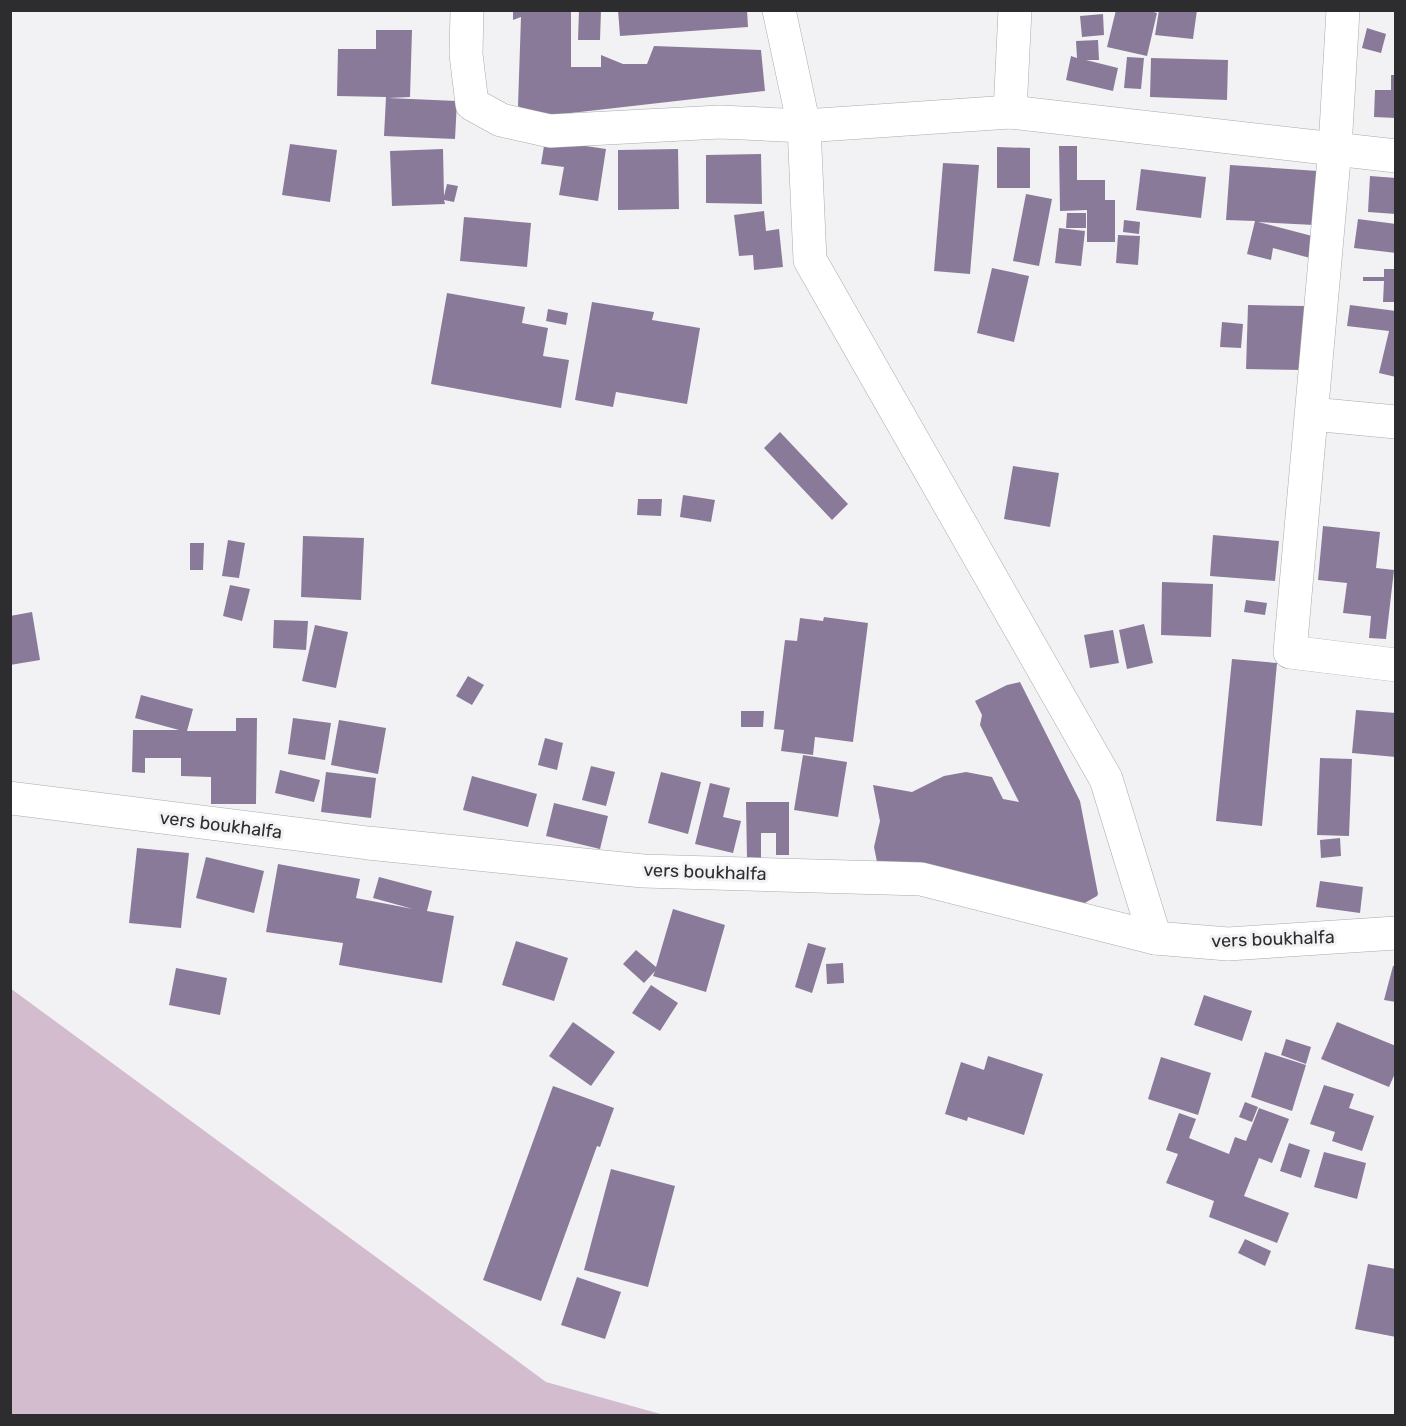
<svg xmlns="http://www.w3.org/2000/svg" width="1406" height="1426" viewBox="0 0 1406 1426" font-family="Rubik,sans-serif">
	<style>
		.green { fill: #d3bcce }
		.building { fill: #8a7a99 }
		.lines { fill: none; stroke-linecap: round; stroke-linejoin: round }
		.minor-casing { stroke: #a9aaad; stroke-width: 34 }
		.minor { stroke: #fff; stroke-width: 33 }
		.labels { text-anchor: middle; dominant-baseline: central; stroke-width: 6; stroke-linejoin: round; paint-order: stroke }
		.street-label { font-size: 18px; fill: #2d2d2f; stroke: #f2f2f5 }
	</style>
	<rect width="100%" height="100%" fill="#f2f2f5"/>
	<!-- green -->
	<path class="green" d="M10,988L546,1382L664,1415H11Z"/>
	<!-- building -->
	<g class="building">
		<path d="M513,10H571V67H601V55L623,64H647L654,46L761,50L765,91L536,117L518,106L521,17L513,20Z"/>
		<path d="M579,10H601L600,40H578Z"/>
		<path d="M618,10H747L748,27L620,36Z"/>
		<path d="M1116,10H1147L1157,13L1147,56L1107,47Z"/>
		<path d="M1159,10H1197L1193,39L1155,35Z"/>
		<path d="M1103,14L1104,35L1082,37L1080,16Z"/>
		<path d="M1367,28L1386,34L1381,53L1362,48Z"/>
		<path d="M376,30H412L410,97L388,98L457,101L455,139L384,136L386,97L337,96L338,49H376Z"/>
		<path d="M1098,40L1099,60H1086L1118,68L1113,91L1066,80L1071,56L1077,58L1076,41Z"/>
		<path d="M1127,57L1144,58L1141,89L1124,88Z"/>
		<path d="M1151,58L1228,60L1227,100L1150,97Z"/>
		<path d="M1391,75H1396V118L1374,117L1375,90H1391Z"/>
		<path d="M545,140L606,149L598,201L559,195L564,167L541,164Z"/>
		<path d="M290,144L337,150L330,202L282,195Z"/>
		<path d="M1059,146H1077V180H1105V200H1115V242H1087V210L1060,211Z"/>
		<path d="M997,147L1030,148V188H997Z"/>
		<path d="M443,149L444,196L447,184L458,186L454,202L444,200L445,204L392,206L390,151Z"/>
		<path d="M678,149L679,209L618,210V150Z"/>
		<path d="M761,154L762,204L706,203V155Z"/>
		<path d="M943,163L979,165L970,274L934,271Z"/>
		<path d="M1230,165L1318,171L1314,225L1258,222L1316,237L1310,258L1273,248L1271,260L1247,254L1255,221L1226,220Z"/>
		<path d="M1141,169L1206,177L1201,218L1136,210Z"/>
		<path d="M1370,176L1396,178V214L1368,212Z"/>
		<path d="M1026,194L1052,199L1039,266L1013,261Z"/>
		<path d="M764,211L766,231L779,229L783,267L754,270L753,255L739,256L734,215Z"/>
		<path d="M1067,213H1086V228H1066Z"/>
		<path d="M464,217L531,223L527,267L460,261Z"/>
		<path d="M1358,219L1396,224V253L1354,248Z"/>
		<path d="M1124,220L1140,222L1139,234L1123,232Z"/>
		<path d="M1059,228L1085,231L1081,266L1055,263Z"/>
		<path d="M1118,235L1140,236L1138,265L1116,263Z"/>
		<path d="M992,268L1029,276L1014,342L977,333Z"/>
		<path d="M1384,269H1396V302H1383L1384,281H1363V277H1384Z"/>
		<path d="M447,293L525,307L522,323L548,328L543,356L569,360L561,408L431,384Z"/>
		<path d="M592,302L654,312L652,320L700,328L687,404L616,392L613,407L575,400Z"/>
		<path d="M1248,305L1305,306L1303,370L1246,369Z"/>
		<path d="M1350,305L1396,311V377L1379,373L1389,331L1347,326Z"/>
		<path d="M548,309L568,313L566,325L546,321Z"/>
		<path d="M1222,322L1243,324L1241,348L1220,347Z"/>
		<path d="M780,432L848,504L832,520L764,448Z"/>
		<path d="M1013,466L1059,473L1050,527L1004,519Z"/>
		<path d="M683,495L715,500L711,522L680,517Z"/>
		<path d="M638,499H662L661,516L637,515Z"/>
		<path d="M1323,526L1380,532L1376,568L1394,570L1386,639L1369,638L1371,616L1343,613L1347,583L1318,580Z"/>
		<path d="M1213,535L1279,541L1275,581L1210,576Z"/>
		<path d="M303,536L364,538L361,600L301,597Z"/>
		<path d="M228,540L245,543L239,578L222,576Z"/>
		<path d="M190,543H204L203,570H190Z"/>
		<path d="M1162,582L1213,584L1211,637L1161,635Z"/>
		<path d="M230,585L250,589L242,621L223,616Z"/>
		<path d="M1246,600L1267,603L1265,615L1244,612Z"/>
		<path d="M32,612L40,660L10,665V616Z"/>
		<path d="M824,617L868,623L853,742L815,737L813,755L781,751L784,730L774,729L785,640L797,641L800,618L823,621Z"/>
		<path d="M274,620L308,621L306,650L273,648Z"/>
		<path d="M1144,624L1153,663L1127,669L1119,630Z"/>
		<path d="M315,625L348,632L336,688L302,681Z"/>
		<path d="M1113,630L1119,663L1090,668L1084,635Z"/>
		<path d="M1232,659L1277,663L1262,826L1216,821Z"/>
		<path d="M468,676L484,685L472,705L456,696Z"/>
		<path d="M1020,682L1080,801L1098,894L1097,896L1083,904L877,862L874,847L880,821L873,785L912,792L944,776L966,772L992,777L1003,799L1019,802L980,725L982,715L975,701L1007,685Z"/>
		<path d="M141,695L193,709L187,731H236V718H257L256,804H211V777L181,776V758H145V773L132,772L133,730H179L135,718Z"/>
		<path d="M1356,710L1396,713V757L1352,753Z"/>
		<path d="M741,711H764L763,727H741Z"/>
		<path d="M293,718L331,723L325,760L288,754Z"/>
		<path d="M339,720L386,728L378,774L331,765Z"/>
		<path d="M545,738L563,743L557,770L538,765Z"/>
		<path d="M803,755L847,762L838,817L794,810Z"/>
		<path d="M1320,758L1352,759L1349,836L1317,835Z"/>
		<path d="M591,766L615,772L606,806L582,800Z"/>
		<path d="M280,770L320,780L314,802L275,793Z"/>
		<path d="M326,772L376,778L371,818L321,812Z"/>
		<path d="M661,772L701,782L688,834L648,823Z"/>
		<path d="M472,776L537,794L528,827L463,810Z"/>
		<path d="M710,783L730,788L723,817L741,821L733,853L695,844Z"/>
		<path d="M746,802H789V855H776V833H761V859H747Z"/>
		<path d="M554,803L608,816L600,849L546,836Z"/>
		<path d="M1340,838L1341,856L1321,858L1320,840Z"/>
		<path d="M137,848L189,853L181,928L129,923Z"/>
		<path d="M206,857L264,871L254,913L196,898Z"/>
		<path d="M278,864L360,879L356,898L413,909L373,898L379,877L432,891L427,911L454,916L442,983L339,965L343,943L266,932Z"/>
		<path d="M1320,881L1363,887L1360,913L1316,907Z"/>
		<path d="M673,909L725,925L706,992L653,976L655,971L644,983L623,964L636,950L656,967Z"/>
		<path d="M516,941L568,958L554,1001L502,985Z"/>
		<path d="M808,943L826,948L812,993L795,987Z"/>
		<path d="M843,963L844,983L827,984L826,964Z"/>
		<path d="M1393,966H1396V1002L1384,1000Z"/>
		<path d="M176,968L227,978L220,1015L169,1005Z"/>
		<path d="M651,985L678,1003L660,1031L632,1013Z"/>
		<path d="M1204,995L1252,1011L1242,1041L1194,1025Z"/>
		<path d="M573,1022L615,1052L591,1086L549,1056Z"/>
		<path d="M1337,1022L1396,1046V1071L1389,1087L1321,1059Z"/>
		<path d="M1286,1039L1311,1047L1306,1064L1281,1055Z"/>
		<path d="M1265,1052L1306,1065L1292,1111L1251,1097Z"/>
		<path d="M988,1056L1043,1074L1024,1135L968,1117L967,1121L945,1114L961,1062L984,1070Z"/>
		<path d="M1161,1057L1211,1073L1198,1115L1148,1099Z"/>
		<path d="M1324,1085L1354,1094L1349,1108L1374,1116L1362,1151L1332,1141L1335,1132L1310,1124Z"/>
		<path d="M553,1086L614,1108L600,1147L597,1146L541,1301L483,1280Z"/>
		<path d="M1245,1102L1258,1107L1252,1122L1239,1117Z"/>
		<path d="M1259,1108L1289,1119L1272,1163L1259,1158L1244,1196L1289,1213L1277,1243L1209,1217L1214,1201L1166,1183L1178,1154L1166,1150L1179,1113L1196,1119L1189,1138L1229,1154L1235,1137L1246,1141Z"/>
		<path d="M1289,1143L1310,1150L1301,1178L1280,1171Z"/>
		<path d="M1324,1152L1366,1163L1357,1199L1314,1187Z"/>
		<path d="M611,1169L675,1186L648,1287L584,1270Z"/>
		<path d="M1245,1239L1271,1251L1265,1266L1238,1253Z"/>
		<path d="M1368,1264L1396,1269V1337L1355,1329Z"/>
		<path d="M577,1277L621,1292L605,1339L561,1325Z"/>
	</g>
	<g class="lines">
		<defs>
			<g id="minor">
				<path d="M467,10L466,54L472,104L501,120L550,131L720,122L804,126L1010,112L1396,156"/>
				<path d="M779,10L804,126L810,260L1106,779L1155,938"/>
				<path d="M1343,10L1335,148L1290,652L1396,665"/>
				<path d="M1010,112L1015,10"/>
				<path d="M1312,414L1396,422"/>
				<path d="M10,798L368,843L643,871L921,879L1155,938L1228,944L1396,933"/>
			</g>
		</defs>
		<!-- minor casing -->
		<use href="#minor" class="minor-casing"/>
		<!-- minor -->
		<use href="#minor" class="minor"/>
	</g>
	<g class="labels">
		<!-- street labels -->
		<g class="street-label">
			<text transform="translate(221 825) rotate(7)">vers boukhalfa</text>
			<text transform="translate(705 872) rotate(2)">vers boukhalfa</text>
			<text transform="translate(1273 939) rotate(-2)">vers boukhalfa</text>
		</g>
	</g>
	<!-- border -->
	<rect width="1406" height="1426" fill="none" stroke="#2d2d2f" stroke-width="24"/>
</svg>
